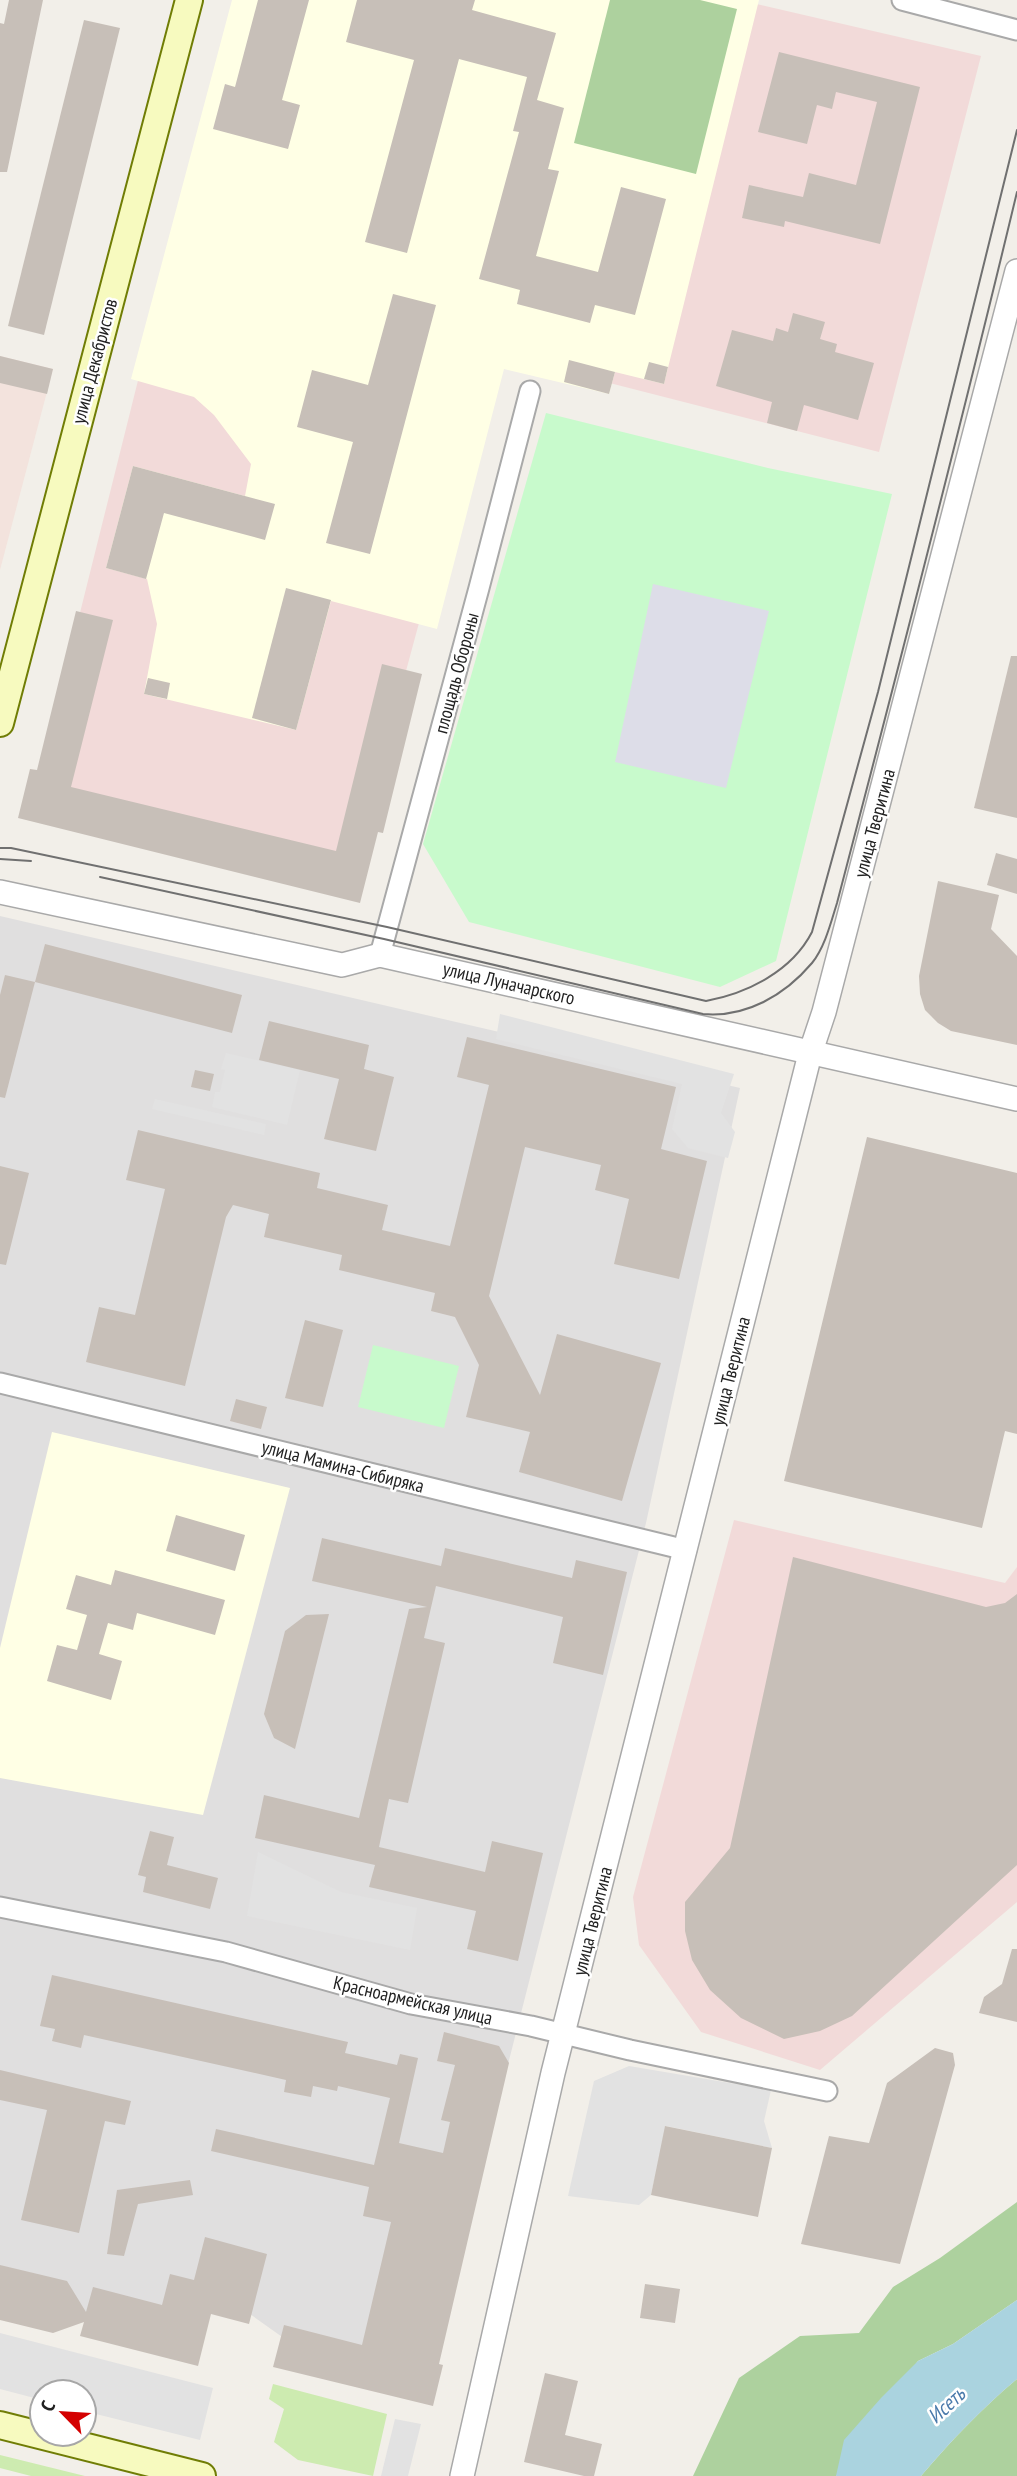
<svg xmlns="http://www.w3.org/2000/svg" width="1017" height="2476" viewBox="0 0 1017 2476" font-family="'PT Sans Narrow',sans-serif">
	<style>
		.residential { fill: #e0dfdf }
		.commercial { fill: #f2dad9 }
		.education { fill: #ffffe5 }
		.military { fill: #f3e3dd }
		.grass { fill: #cdebb0 }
		.forest { fill: #add19e }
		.park { fill: #c8facc }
		.parking { fill: #e2e2e2 }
		.plaza { fill: #dddde8 }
		.water { fill: #aad3df }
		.building { fill: #c7bfb8 }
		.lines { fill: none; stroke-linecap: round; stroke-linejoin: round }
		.minor-casing { stroke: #a9a9a9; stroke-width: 23 }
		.tertiary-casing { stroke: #a9a9a9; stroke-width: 26 }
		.secondary-casing { stroke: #707d05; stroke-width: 30 }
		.minor { stroke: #fff; stroke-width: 19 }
		.tertiary { stroke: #fff; stroke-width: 23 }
		.secondary { stroke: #f7fabf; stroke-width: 26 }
		.tram { stroke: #707070; stroke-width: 2 }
		.labels { text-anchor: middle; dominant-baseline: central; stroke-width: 5; stroke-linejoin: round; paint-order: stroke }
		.street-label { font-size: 19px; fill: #222; stroke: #fff }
		.water-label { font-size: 21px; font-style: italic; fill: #4a7aab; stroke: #fff }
	</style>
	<rect width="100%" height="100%" fill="#f2efe9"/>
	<!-- residential -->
	<path class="residential" d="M0,916L740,1088L646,1523L427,2382L302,2351L226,2297L121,2332L0,2294Z"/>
	<!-- commercial -->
	<g class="commercial">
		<path d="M233,0H739L981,56L879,452L492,353L350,878L34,797Z"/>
		<path d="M734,1520L1005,1583L1017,1567V1902L820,2070L701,2032L639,1945L633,1897Z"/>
	</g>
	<!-- education -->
	<g class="education">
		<path d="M232,0H759L664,384L615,372L609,394L504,369L437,629L331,601L296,730L144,694L157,624L147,579L106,568L133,466L245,496L251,464L214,415L194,397L131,379Z"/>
		<path d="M52,1432L290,1488L203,1815L0,1778V1648Z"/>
	</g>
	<!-- military -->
	<path class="military" d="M0,356L53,369L0,570Z"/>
	<!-- grass -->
	<g class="grass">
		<path d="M273,2384L387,2414L373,2476L298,2460L274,2442L284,2409L269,2399Z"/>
		<path d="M0,2455L85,2476H31L0,2468Z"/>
	</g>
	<!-- forest -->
	<g class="forest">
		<path d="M610,0H700L737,9L696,174L574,143Z"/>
		<path d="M1017,2202V2300L953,2344L918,2361L836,2476H693L739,2378L800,2336L859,2333L893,2287L940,2258Z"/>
		<path d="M1017,2379V2476H921C951,2441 981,2409 1017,2379Z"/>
	</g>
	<!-- park -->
	<g class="park">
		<path d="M546,413L768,468L892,494L776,961L720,987L469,922L423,844Z"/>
		<path d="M373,1345L459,1366L444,1428L358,1407Z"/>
	</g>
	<!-- parking -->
	<g class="parking">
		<path d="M500,1014L734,1074L721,1113L735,1132L728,1158L688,1148L672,1129L682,1084L496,1039Z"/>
		<path d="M226,1053L300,1070L287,1125L212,1107L215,1092H220L225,1070L221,1069Z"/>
		<path d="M155,1099L266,1124L264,1135L152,1109Z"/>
		<path d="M258,1852L341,1892L417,1908L410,1950L247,1916Z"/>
		<path d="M629,2066L771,2090L764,2121L772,2148L666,2126L651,2195L639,2205L568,2196L594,2081Z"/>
		<path d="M0,2333L213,2388L200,2440L84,2411V2392H42V2400L0,2389Z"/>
		<path d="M395,2419L421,2424L408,2476H381Z"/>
	</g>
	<!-- plaza -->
	<path class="plaza" d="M653,584L769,611L726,788L615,762Z"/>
	<!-- water -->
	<path class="water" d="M1017,2300V2379C981,2409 951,2441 921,2476H836L844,2440L881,2398L918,2361L953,2344Z"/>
	<!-- building -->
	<g class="building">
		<path d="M9,0H43L7,172H0V23L4,24Z"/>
		<path d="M258,0H309L282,100L300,105L288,149L213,129L225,84L235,87Z"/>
		<path d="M357,0H475L472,10L556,33L537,100L564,108L548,169L559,171L536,256L598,272L621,187L666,199L635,315L595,305L590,323L517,304L520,290L479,279L519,132L513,131L527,77L459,59L407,253L365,242L414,60L346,42Z"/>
		<path d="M84,20L120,28L44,335L8,326Z"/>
		<path d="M779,52L920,87L880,244L785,221L784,227L742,218L749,185L803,197L809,173L856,185L877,102L836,92L832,109L817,105L807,144L758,132Z"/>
		<path d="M393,294L436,305L370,554L326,543L353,442L297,427L312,370L368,385Z"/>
		<path d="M793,313L825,322L820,339L837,344L835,352L874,363L858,420L804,405L797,431L767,423L772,402L716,386L732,330L773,341L776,328L788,332Z"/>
		<path d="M0,356L53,369L47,394L0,383Z"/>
		<path d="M569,360L615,372L609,394L564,382Z"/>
		<path d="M649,362L668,367L664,384L644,379Z"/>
		<path d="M133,466L275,504L265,540L164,513L146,579L106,568Z"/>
		<path d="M286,588L331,600L296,730L252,718Z"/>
		<path d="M76,611L113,620L71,787L336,851L382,664L422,674L383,833L378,832L360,903L18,818L30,769L37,770Z"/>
		<path d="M1011,656H1017V818L974,808Z"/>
		<path d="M148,678L170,683L167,699L144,694Z"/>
		<path d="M996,853L1017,859V894L987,885Z"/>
		<path d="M938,881L999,895L991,929L1017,956V1045L951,1031L938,1023L925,1010L920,994L919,976Z"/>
		<path d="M45,944L242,995L232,1033L35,982Z"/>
		<path d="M5,975L35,982L5,1098L0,1097V995Z"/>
		<path d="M269,1021L369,1045L364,1069L394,1077L376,1151L324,1139L339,1079L259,1060Z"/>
		<path d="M467,1037L676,1087L661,1149L707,1161L679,1279L614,1264L629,1199L595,1190L601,1165L525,1147L489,1296L540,1395L557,1334L661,1363L622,1501L519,1472L530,1432L466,1417L479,1365L455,1317L431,1311L435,1293L339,1270L342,1255L264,1237L269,1214L233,1205L226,1217L185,1386L86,1362L99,1307L135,1315L165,1189L126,1180L138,1130L320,1173L317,1188L388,1205L382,1230L450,1246L489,1085L457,1077Z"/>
		<path d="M195,1070L214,1074L210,1091L191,1087Z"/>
		<path d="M867,1137L1017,1173V1434L1005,1431L982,1528L784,1481Z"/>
		<path d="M0,1166L29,1173L6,1265L0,1264Z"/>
		<path d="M305,1320L343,1330L323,1407L285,1398Z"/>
		<path d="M236,1399L267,1407L261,1429L230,1421Z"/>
		<path d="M176,1515L245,1535L235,1571L166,1551Z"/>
		<path d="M322,1538L441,1566L445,1548L572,1578L576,1560L627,1572L603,1675L553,1663L563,1617L436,1586L424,1638L445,1643L408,1803L389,1799L379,1847L485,1872L492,1841L543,1853L518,1961L467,1949L476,1911L369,1887L375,1865L255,1838L264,1795L359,1818L409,1609L427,1607L312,1581Z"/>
		<path d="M793,1557L986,1607L1005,1603L1017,1594V1865L852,2016L820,2031L784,2039L741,2018L710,1990L692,1960L685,1931V1902L730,1848Z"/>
		<path d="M115,1570L225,1600L215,1635L137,1613L133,1630L108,1623L99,1654L122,1661L111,1700L47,1681L57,1645L77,1650L87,1615L66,1609L76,1575L111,1585Z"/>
		<path d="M329,1614L295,1749L274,1738L264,1714L285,1631L306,1615Z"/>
		<path d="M150,1831L174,1837L167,1865L218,1878L210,1909L143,1892L146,1877L138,1875Z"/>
		<path d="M1012,1949H1017V2022L979,2013L984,1997L1002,1984Z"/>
		<path d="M52,1975L348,2042L345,2053L397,2065L400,2054L418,2058L399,2143L443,2153L450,2122L441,2120L455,2065L437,2061L444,2032L499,2046L509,2063L439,2364L443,2365L433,2406L273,2367L284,2325L362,2345L391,2222L363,2216L369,2187L211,2151L216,2129L374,2165L390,2098L338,2086L337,2091L313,2086L311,2097L284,2092L286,2080L84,2035L81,2048L52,2041L55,2029L40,2026Z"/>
		<path d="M935,2048L953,2053L955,2065L900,2264L801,2244L829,2136L869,2143L887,2083Z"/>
		<path d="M0,2070L131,2101L125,2125L105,2121L79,2233L21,2220L47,2110L0,2100Z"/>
		<path d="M665,2126L772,2148L758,2217L651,2195Z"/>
		<path d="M190,2180L193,2195L138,2204L124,2256L107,2254L117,2190Z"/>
		<path d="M205,2237L267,2254L249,2324L211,2314L198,2366L80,2336L84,2322L53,2333L0,2320V2265L67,2281L86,2312L93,2287L162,2305L170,2274L194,2280Z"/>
		<path d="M645,2284L680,2289L675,2323L640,2318Z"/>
		<path d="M545,2373L578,2381L565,2435L602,2444L594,2476H584L524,2462Z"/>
	</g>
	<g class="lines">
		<defs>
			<g id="minor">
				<path d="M902,0L1017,30"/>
				<path d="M380,955L479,588L530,391"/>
				<path d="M0,1383L686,1550"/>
				<path d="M0,1907L226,1952L411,2004L531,2026L630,2050L827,2091"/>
			</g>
			<g id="tertiary">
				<path d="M0,892L342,965L380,955L1017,1099"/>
				<path d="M462,2476L553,2073L810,1054L824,1012L1017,271"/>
			</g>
			<g id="secondary">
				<path d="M0,723L189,0"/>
				<path d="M0,2425L202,2476"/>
			</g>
		</defs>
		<!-- minor casing -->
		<use href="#minor" class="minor-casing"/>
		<!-- tertiary casing -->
		<use href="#tertiary" class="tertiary-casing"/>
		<!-- secondary casing -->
		<use href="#secondary" class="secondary-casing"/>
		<!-- minor -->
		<use href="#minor" class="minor"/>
		<!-- tertiary -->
		<use href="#tertiary" class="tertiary"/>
		<!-- secondary -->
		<use href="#secondary" class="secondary"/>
		<!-- tram -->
		<g class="tram">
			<path d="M0,848H11L387,927L706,1001C748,993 792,971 812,932L878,692L1017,130"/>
			<path d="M0,859L31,861"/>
			<path d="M100,877L384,939L703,1014C746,1018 785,995 812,963C825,947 831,922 837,903C899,666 960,430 1017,192"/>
		</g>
	</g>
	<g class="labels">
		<!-- street labels -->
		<g class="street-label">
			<text transform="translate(94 361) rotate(-75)">улица Декабристов</text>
			<text transform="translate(456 673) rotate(-75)">площадь Обороны</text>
			<text transform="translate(874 823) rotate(-75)">улица Тверитина</text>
			<text transform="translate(509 983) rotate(13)">улица Луначарского</text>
			<text transform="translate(730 1371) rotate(-76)">улица Тверитина</text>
			<text transform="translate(343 1466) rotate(14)">улица Мамина-Сибиряка</text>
			<text transform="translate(592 1921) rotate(-76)">улица Тверитина</text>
			<text transform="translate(413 2000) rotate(13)">Красноармейская улица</text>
		</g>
		<!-- water labels -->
		<g class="water-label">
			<text transform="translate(946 2405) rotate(-43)">Исеть</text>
		</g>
	</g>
	<!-- north arrow -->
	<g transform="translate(63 2413) rotate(295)"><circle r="33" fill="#ffffff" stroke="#a7a7a7" stroke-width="2"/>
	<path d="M0-5L12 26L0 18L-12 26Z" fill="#d40000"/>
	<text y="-10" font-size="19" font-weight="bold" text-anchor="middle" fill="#222222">С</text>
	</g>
</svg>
